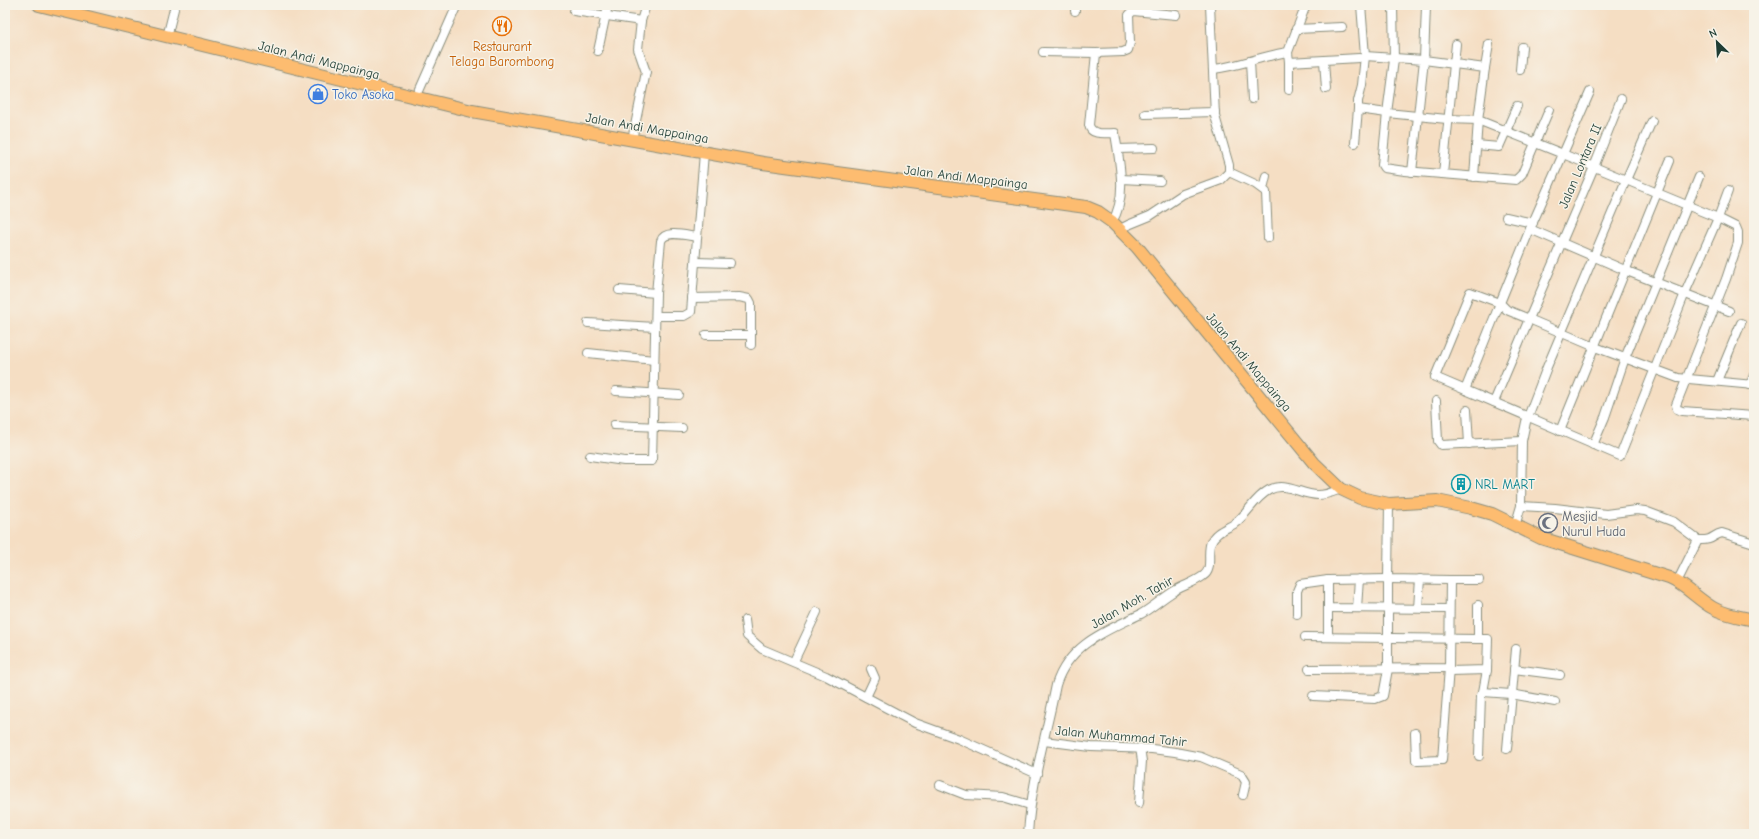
<svg xmlns="http://www.w3.org/2000/svg" width="1759" height="839" viewBox="0 0 1759 839" font-family="'Comic Neue',sans-serif">
	<style>
		.lines { fill: none; stroke-linecap: round; stroke-linejoin: round }
		.street-casing { stroke: #8a8e7c; stroke-width: 10 }
		.primary-casing { stroke: #8a8e7c; stroke-width: 14 }
		.street { stroke: #fff; stroke-width: 8 }
		.primary { stroke: #fdbc70; stroke-width: 12 }
		.labels { text-anchor: middle; dominant-baseline: central; stroke-width: 3; stroke-linejoin: round; paint-order: stroke }
		.food-label { font-size: 13px; fill: #c56008; stroke: #f7f3e8 }
		.street-label { font-size: 13px; fill: #1f3d34; stroke: #f7f3e8 }
		.shop-label { font-size: 13px; fill: #366cbe; stroke: #f7f3e8; text-anchor: start }
		.culture-label { font-size: 13px; fill: #0d838f; stroke: #f7f3e8; text-anchor: start }
		.worship-label { font-size: 13px; fill: #5b616d; stroke: #f7f3e8; text-anchor: start }
	</style>
	<rect width="100%" height="100%" fill="#f7f3e8"/>
	<filter id="ink" filterUnits="userSpaceOnUse"><feTurbulence type="fractalNoise" baseFrequency=".025" numOctaves="2"/><feDisplacementMap in="SourceGraphic" scale="8" xChannelSelector="R" yChannelSelector="G"/><feConvolveMatrix kernelMatrix="1 2 1 2 8 2 1 2 1" color-interpolation-filters="sRGB"/></filter>
	<filter id="wash" filterUnits="userSpaceOnUse"><feTurbulence type="fractalNoise" baseFrequency=".012" numOctaves="4" result="noise"/><feDisplacementMap in="SourceGraphic" scale="16" xChannelSelector="R" yChannelSelector="G"/><feGaussianBlur stdDeviation="0.9" result="paint"/><feColorMatrix in="noise" values="0 0 0 0 0 0 0 0 0 0 0 0 0 0 0 0 0 1.4 0 .05"/><feComposite in="paint" operator="in"/></filter>
	<g filter="url(#wash)">
		<rect width="100%" height="100%" fill="#f5dec3"/>
	</g>
	<g filter="url(#ink)">
		<g class="lines">
			<defs>
				<g id="street">
					<path d="M1361,5L1365,56L1362,85L1358,101V109L1387,113L1382,165L1384,168L1405,171L1516,180L1522,174L1549,110"/>
					<path d="M1393,5L1394,60L1387,113L1447,119L1478,120L1563,154L1590,92"/>
					<path d="M574,11L641,21"/>
					<path d="M1075,11V5"/>
					<path d="M1296,29L1342,27"/>
					<path d="M167,37L175,5"/>
					<path d="M598,51L608,5"/>
					<path d="M1043,52L1096,53"/>
					<path d="M1288,52L1289,62L1359,58"/>
					<path d="M1365,56L1424,60L1485,68L1478,120L1474,177"/>
					<path d="M1250,61L1252,99"/>
					<path d="M1324,61L1326,89"/>
					<path d="M1485,68L1489,44"/>
					<path d="M1214,69C1239,66 1262,56 1288,52L1306,5"/>
					<path d="M1520,70L1522,47"/>
					<path d="M1289,90V62"/>
					<path d="M416,98L457,5"/>
					<path d="M1621,99L1594,167L1529,319L1595,347L1678,378L1754,385"/>
					<path d="M1145,114L1215,112"/>
					<path d="M1652,121L1626,180L1718,218L1728,191"/>
					<path d="M632,140L646,72L638,49L641,21L646,5"/>
					<path d="M1355,143L1358,109"/>
					<path d="M1476,145L1499,147L1517,106"/>
					<path d="M1118,149L1154,148"/>
					<path d="M1229,172L1255,184L1266,192L1268,238"/>
					<path d="M1412,172L1424,60L1426,6"/>
					<path d="M1443,174L1456,44"/>
					<path d="M1121,179L1160,181"/>
					<path d="M1263,189L1266,176"/>
					<path d="M1506,217L1533,223"/>
					<path d="M1112,222C1128,197 1119,161 1115,133C1106,133 1091,136 1089,125L1096,53L1123,52L1128,50L1130,43L1129,15L1133,11L1176,15"/>
					<path d="M1120,229L1128,225L1150,216L1183,194L1221,180L1229,172V165L1215,116L1210,5"/>
					<path d="M696,262L730,263"/>
					<path d="M619,290L656,293"/>
					<path d="M692,298L739,297L749,299L751,303V345"/>
					<path d="M656,316H684L691,312L704,153"/>
					<path d="M588,323L655,327"/>
					<path d="M706,335H751"/>
					<path d="M588,353L654,360"/>
					<path d="M1717,381L1741,323"/>
					<path d="M1750,385L1754,375"/>
					<path d="M1465,390L1500,303L1470,292L1435,377L1620,456L1685,293L1718,218L1736,227L1738,232V243L1726,279L1676,405L1677,409L1682,411L1754,416"/>
					<path d="M616,391L679,395"/>
					<path d="M1436,401L1438,441L1441,445L1522,441"/>
					<path d="M1494,402L1529,319L1507,310L1500,303L1530,229"/>
					<path d="M1467,410L1469,444"/>
					<path d="M614,425L682,428"/>
					<path d="M1560,431L1670,161"/>
					<path d="M1593,445L1605,417L1625,358L1699,177"/>
					<path d="M590,456L624,461H652L656,293L661,241C665,229 687,236 697,237"/>
					<path d="M1521,506L1555,508L1606,514L1636,510L1645,511L1674,522L1698,540L1677,582"/>
					<path d="M1515,526L1521,506L1522,441L1526,422L1547,367L1626,180L1563,154L1530,229L1627,271L1729,311"/>
					<path d="M1698,540C1714,541 1712,535 1722,533L1754,543"/>
					<path d="M1328,580V608L1449,609"/>
					<path d="M1450,580H1479"/>
					<path d="M1357,608L1359,579"/>
					<path d="M1418,608L1420,579"/>
					<path d="M1297,614V591L1300,584L1328,580L1388,579V669L1383,696L1375,699L1313,696"/>
					<path d="M745,620L747,636L762,649L826,676L915,723L959,739L1037,774"/>
					<path d="M1305,637L1478,639V605"/>
					<path d="M1328,637V608"/>
					<path d="M794,661L817,612"/>
					<path d="M1309,669L1449,668L1450,580L1388,579L1389,504"/>
					<path d="M1514,669L1560,675"/>
					<path d="M1449,671L1487,670L1488,639H1478"/>
					<path d="M1483,692L1511,694L1555,702"/>
					<path d="M866,697L875,678L871,669"/>
					<path d="M1415,733L1416,760L1418,761L1442,760L1449,668"/>
					<path d="M1044,741L1091,747L1152,749L1175,752L1201,757L1241,774L1246,782L1243,795"/>
					<path d="M1507,749L1516,649"/>
					<path d="M1479,756L1481,695L1483,692L1487,670"/>
					<path d="M940,785L966,795L1003,797L1030,805"/>
					<path d="M1139,803L1142,761L1140,748"/>
					<path d="M1028,834C1031,784 1046,735 1056,685C1069,644 1106,631 1141,614C1153,607 1164,597 1176,590C1185,585 1195,582 1203,576C1214,569 1206,553 1211,542C1215,532 1226,529 1234,524C1248,514 1254,498 1269,490C1286,481 1300,495 1318,495C1326,495 1333,492 1341,489"/>
				</g>
				<path id="primary" d="M39,5L472,111L763,163L1086,207L1098,212L1112,222L1137,247L1314,463L1341,489L1360,498L1389,504L1437,501L1471,508L1492,514L1541,538L1669,578C1686,585 1697,599 1713,608C1725,615 1740,617 1754,620"/>
			</defs>
			<!-- street casing -->
			<use href="#street" class="street-casing"/>
			<!-- primary casing -->
			<use href="#primary" class="primary-casing"/>
			<!-- street -->
			<use href="#street" class="street"/>
			<!-- primary -->
			<use href="#primary" class="primary"/>
		</g>
	</g>
	<!-- icons -->
	<defs>
		<symbol id="restaurant-ring" viewBox="-11 -11 22 22"><circle r="9.5" fill="#f7f3e8" stroke="#e8710a" stroke-width="1.5"/><path d="M-5-6h1v4h1v-4h1v4h1v-4h1v5L-1.5 .5V6h-2V.5L-5-1ZM5-6V6H3V1.5H1.5Q1.5-4 5-6Z" fill="#e8710a"/></symbol>
		<symbol id="shop-ring" viewBox="-11 -11 22 22"><circle r="9.5" fill="#f7f3e8" stroke="#3f7fe0" stroke-width="1.5"/><path d="M-5-2.5h2.3a2.7 3.5 0 0 1 5.4 0H5L5.5 6h-11ZM-1.5-2.5h3a1.5 2.3 0 0 0-3 0Z" fill="#3f7fe0"/></symbol>
		<symbol id="building-ring" viewBox="-11 -11 22 22"><circle r="9.5" fill="#f7f3e8" stroke="#0f9aa8" stroke-width="1.5"/><path d="M-4-6H4V6H1V3H-1V6H-4ZM-2.5-4.3h1.7v1.8h-1.7ZM.8-4.3h1.7v1.8H.8ZM-2.5-1h1.7V.8h-1.7ZM.8-1h1.7V.8H.8Z" fill="#0f9aa8"/></symbol>
		<symbol id="mosque-ring" viewBox="-11 -11 22 22"><circle r="9.5" fill="#f7f3e8" stroke="#6b7280" stroke-width="1.5"/><path d="M3.5-4.9A6 6 0 1 0 3.5 4.9A5 5 0 1 1 3.5-4.9Z" fill="#6b7280"/></symbol>
	</defs>
	<g fill-rule="evenodd">
		<use href="#restaurant-ring" x="491" y="15" width="22" height="22"/>
		<use href="#shop-ring" x="307" y="83" width="22" height="22"/>
		<use href="#building-ring" x="1450" y="473" width="22" height="22"/>
		<use href="#mosque-ring" x="1537" y="512" width="22" height="22"/>
	</g>
	<g class="labels">
		<!-- food labels -->
		<g class="food-label">
			<text x="502" y="46">Restaurant<tspan x="502" dy="15">Telaga Barombong</tspan></text>
		</g>
		<!-- street labels -->
		<g class="street-label">
			<text transform="translate(319 60) rotate(14)">Jalan Andi Mappainga</text>
			<text transform="translate(647 128) rotate(10)">Jalan Andi Mappainga</text>
			<text transform="translate(1580 166) rotate(-67)">Jalan Lontara II</text>
			<text transform="translate(966 177) rotate(7)">Jalan Andi Mappainga</text>
			<text transform="translate(1249 362) rotate(50)">Jalan Andi Mappainga</text>
			<text transform="translate(1132 602) rotate(-30)">Jalan Moh. Tahir</text>
			<text transform="translate(1121 736) rotate(5)">Jalan Muhammad Tahir</text>
		</g>
		<!-- shop labels -->
		<g class="shop-label">
			<text x="332" y="94">Toko Asoka</text>
		</g>
		<!-- culture labels -->
		<g class="culture-label">
			<text x="1475" y="484">NRL MART</text>
		</g>
		<!-- worship labels -->
		<g class="worship-label">
			<text x="1562" y="516">Mesjid<tspan x="1562" dy="15">Nurul Huda</tspan></text>
		</g>
	</g>
	<!-- margin -->
	<rect width="1759" height="839" fill="none" stroke="#f7f3e8" stroke-width="20"/>
	<!-- north arrow -->
	<g transform="translate(1717 42) rotate(335)" stroke="#f7f3e8" stroke-width="3" paint-order="stroke">
	<path d="M0-3L7 15L0 10L-7 15Z" fill="#1f3d34"/>
	<text y="-6" font-size="11" font-weight="bold" text-anchor="middle" fill="#1f3d34">N</text>
	</g>
</svg>
